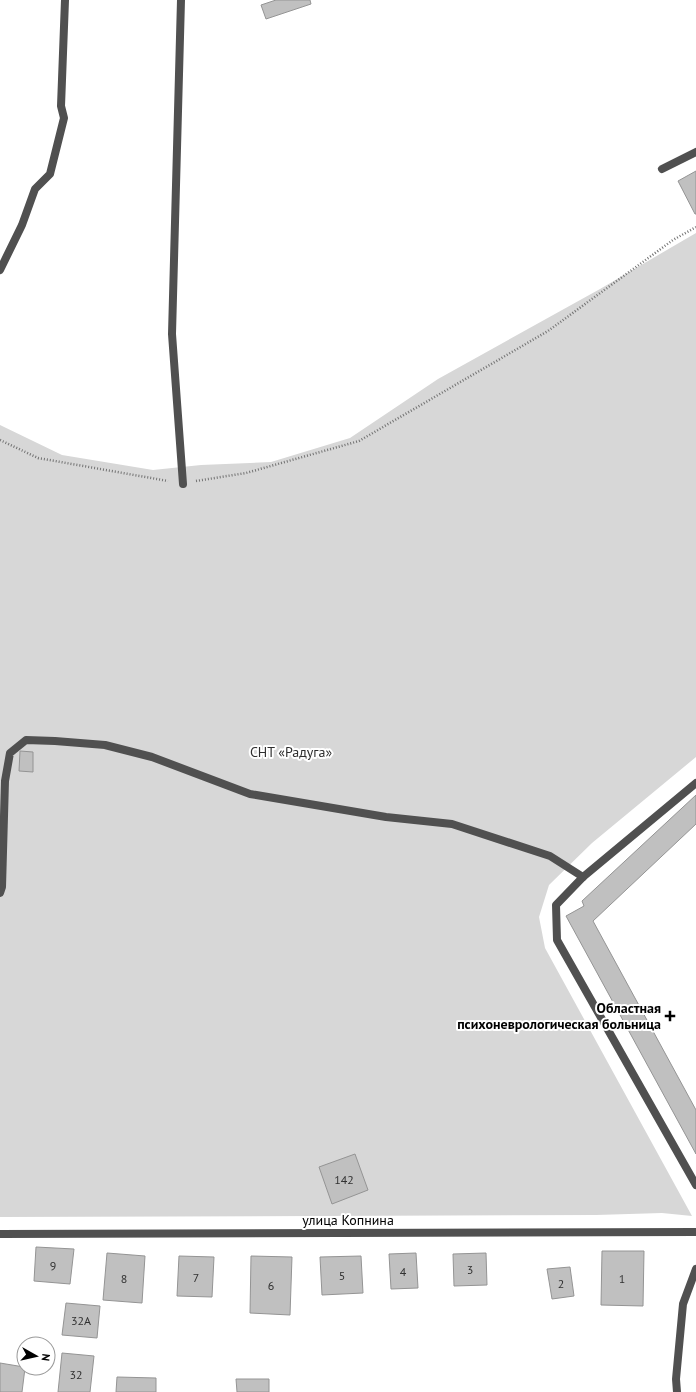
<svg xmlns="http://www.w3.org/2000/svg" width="696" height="1392" viewBox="0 0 696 1392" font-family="'PT Sans',sans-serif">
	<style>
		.green { fill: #d7d7d7 }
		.building { fill: #c0c0c0; stroke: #949494 }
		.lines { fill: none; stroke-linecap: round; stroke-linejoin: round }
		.path { stroke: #727272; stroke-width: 2.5; stroke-dasharray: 1 2; stroke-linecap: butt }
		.lane { stroke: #505050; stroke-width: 8 }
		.street { stroke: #505050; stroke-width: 8 }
		.poi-dot { fill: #000; stroke: #fff; stroke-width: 1.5 }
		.labels { text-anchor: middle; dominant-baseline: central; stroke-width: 4; stroke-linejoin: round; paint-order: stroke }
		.number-label { font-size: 12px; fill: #303030 }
		.park-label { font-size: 14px; fill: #2e2e2e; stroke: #fff }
		.poi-label { font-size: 14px; font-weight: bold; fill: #000; stroke: #fff; text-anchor: end }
		.street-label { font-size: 14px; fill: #000; stroke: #fff }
	</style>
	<rect width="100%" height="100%" fill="#fff"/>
	<!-- green -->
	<path class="green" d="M696,233V757L592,843L549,885L539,917L545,948L692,1216L662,1213L596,1215L0,1217V425L62,455L153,470L201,465L271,462L350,438L438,379L600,289Z"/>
	<!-- building -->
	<g class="building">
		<path d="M276,0H310L311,4L266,19L261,5Z"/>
		<path d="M696,171V214H695L678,181Z"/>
		<path d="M20,751L33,752V772L19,771Z"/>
		<path d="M696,795V824L593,921L696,1110V1154L566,916L584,906L582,901Z"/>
		<path d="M355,1154L368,1190L332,1204L319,1167Z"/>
		<path d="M36,1247L74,1249L70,1284L34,1281Z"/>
		<path d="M602,1251H644L643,1306L601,1305Z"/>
		<path d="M107,1253L145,1256L142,1303L103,1300Z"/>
		<path d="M416,1253L418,1288L391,1289L389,1254Z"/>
		<path d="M486,1253L487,1285L454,1286L453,1254Z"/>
		<path d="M179,1256L214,1257L212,1297L177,1296Z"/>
		<path d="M251,1256L292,1257L290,1315L250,1313Z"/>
		<path d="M361,1256L363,1293L322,1295L320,1257Z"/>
		<path d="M570,1267L574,1296L552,1299L547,1269Z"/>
		<path d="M66,1303L100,1306L97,1338L62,1335Z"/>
		<path d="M62,1353L94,1356L90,1392H58Z"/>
		<path d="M0,1363L24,1367V1368H25L22,1392H0Z"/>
		<path d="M117,1377L156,1378V1392H116Z"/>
		<path d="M236,1379H269V1392H237Z"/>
	</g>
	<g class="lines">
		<!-- path -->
		<g class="path">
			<path d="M0,440L38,458L168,481"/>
			<path d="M196,481L246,473L359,441L548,331L673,240L696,227"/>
		</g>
		<!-- lane -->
		<g class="lane">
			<path d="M181,0L172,334L183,484"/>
			<path d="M662,169L696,152"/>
			<path d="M0,270L22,225L35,189L50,174L64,118L61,106L65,0"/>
			<path d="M696,783L583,877L556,905L557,940L696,1185"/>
			<path d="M0,893L2,887L5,781L10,753L26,740L55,741L105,745L152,757L250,794L386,817L452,824L550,856L583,877"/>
		</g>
		<!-- street -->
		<g class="street">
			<path d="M0,1234L696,1232"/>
			<path d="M677,1392L676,1379L683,1304L696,1269"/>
		</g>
	</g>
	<!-- markers -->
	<path class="poi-dot" d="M668 1010h4v4h4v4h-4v4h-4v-4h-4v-4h4z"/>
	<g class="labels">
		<!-- number labels -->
		<g class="number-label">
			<text x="344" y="1179">142</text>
			<text x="53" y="1265">9</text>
			<text x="470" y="1269">3</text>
			<text x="403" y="1271">4</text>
			<text x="342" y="1275">5</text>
			<text x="196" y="1277">7</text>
			<text x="124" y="1278">8</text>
			<text x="622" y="1278">1</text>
			<text x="561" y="1283">2</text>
			<text x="271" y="1285">6</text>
			<text x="81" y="1320">32А</text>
			<text x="76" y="1374">32</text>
		</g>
		<!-- park labels -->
		<g class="park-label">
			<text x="291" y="752">СНТ «Радуга»</text>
		</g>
		<!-- poi labels -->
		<g class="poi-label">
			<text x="661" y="1008">Областная<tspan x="661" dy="16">психоневрологическая больница</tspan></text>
		</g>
		<!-- street labels -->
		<g class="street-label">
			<text x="348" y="1220">улица Копнина</text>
		</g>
	</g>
	<!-- north arrow -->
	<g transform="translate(36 1356) rotate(98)"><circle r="19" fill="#ffffff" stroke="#999999"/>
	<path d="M0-3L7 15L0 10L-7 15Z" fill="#000000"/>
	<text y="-6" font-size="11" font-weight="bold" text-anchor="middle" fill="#000000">N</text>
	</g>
</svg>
